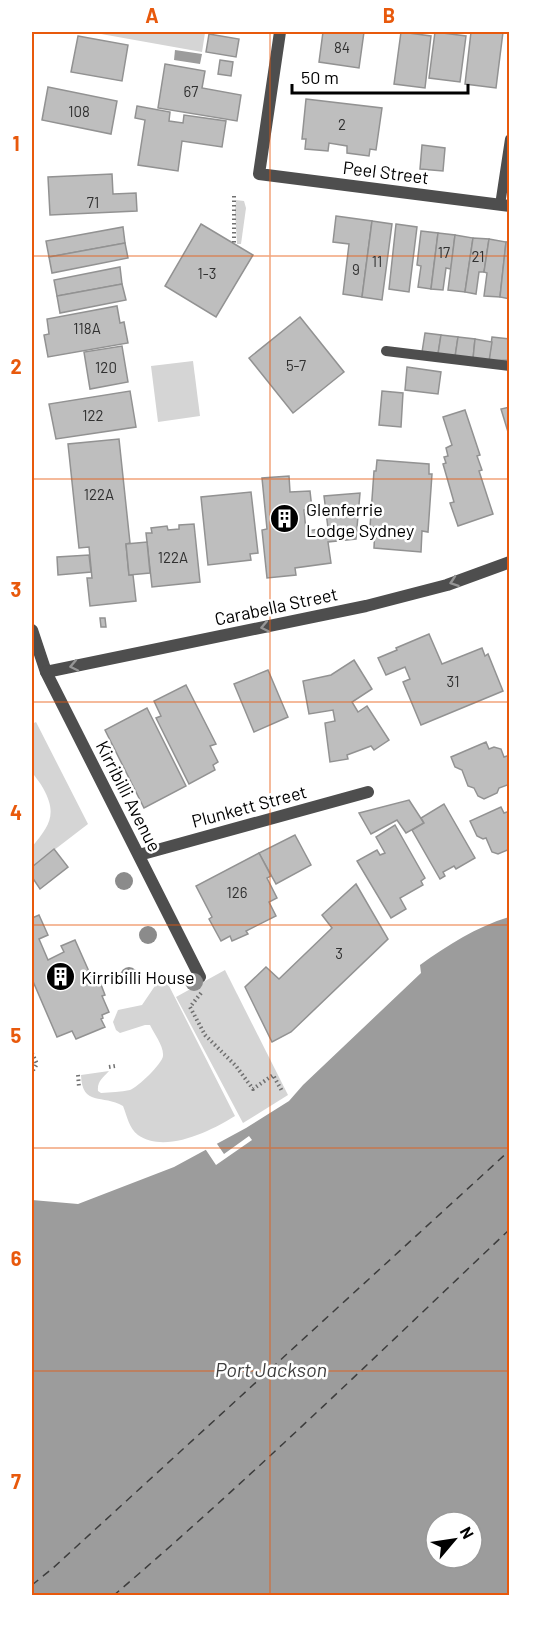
<svg xmlns="http://www.w3.org/2000/svg" width="541" height="1627" viewBox="0 0 541 1627" font-family="Barlow,sans-serif">
	<style>
		.green { fill: #d5d5d5 }
		.water { fill: #9c9c9c; fill-rule: evenodd }
		.pier { fill: #fff }
		.lines { fill: none; stroke-linecap: round; stroke-linejoin: round }
		.ferry { stroke: #3d3d3d; stroke-width: 1.5; stroke-dasharray: 8 6; stroke-linecap: butt }
		.building { fill: #bebebe; stroke: #929292; stroke-width: 1.5 }
		.path { stroke: #707070; stroke-width: 4; stroke-dasharray: 1.5 3; stroke-linecap: butt }
		.lane { stroke: #4e4e4e; stroke-width: 10 }
		.street { stroke: #4e4e4e; stroke-width: 12 }
		.tree { fill: #8b8b8b }
		.oneway { stroke: #959595 }
		.grid { fill: none; stroke: #e8590c; stroke-width: 1.5; stroke-opacity: 0.55 }
		.labels { text-anchor: middle; dominant-baseline: central; stroke-width: 5; stroke-linejoin: round; paint-order: stroke }
		.number-label { font-size: 15px; fill: #303030 }
		.street-label { font-size: 18px; fill: #000; stroke: #fff }
		.poi-label { font-size: 18px; fill: #000; stroke: #fff; text-anchor: start }
		.water-label { font-size: 20px; font-style: italic; fill: #3d3d3d; stroke: #fff }
		.neatline { fill: none; stroke: #e8590c; stroke-width: 2 }
		.grid-label { font-size: 20px; text-anchor: middle; font-weight: bold; fill: #e8590c }
	</style>
	<rect width="100%" height="100%" fill="#fff"/>
	<!-- green -->
	<g class="green">
		<path d="M90,32H198L205,33L202,52Z"/>
		<path d="M236,200L244,201L246,208L241,244H237L235,212Z"/>
		<path d="M193,361L200,416L158,422L151,366Z"/>
		<path d="M36,722L88,824L32,867V847C49,826 58,815 43,788C40,782 35,777 32,772C28,763 32,735 32,724Z"/>
		<path d="M225,970L288,1095L243,1123L176,997Z"/>
		<path d="M164,976L235,1116C211,1131 165,1154 138,1135C129,1128 127,1116 123,1106C103,1094 82,1107 81,1075L109,1071C103,1078 97,1081 98,1091L101,1093C110,1092 121,1092 130,1090C138,1087 162,1064 163,1056C164,1046 154,1034 150,1025H145L120,1033L116,1030L113,1022L118,1010L142,1005L159,980Z"/>
	</g>
	<!-- water -->
	<g class="water">
		<path d="M175,50L202,54L200,64L174,60Z"/>
		<path d="M509,917V1595H32V1200L78,1204L174,1167L246,1128L289,1101L303,1085L421,973L420,965C448,945 476,927 509,917ZM436,1522H472V1558H436Z"/>
	</g>
	<!-- pier -->
	<path class="pier" d="M249,1136L252,1140L216,1165L204,1147L215,1141L224,1154Z"/>
	<g class="lines">
		<!-- ferry -->
		<g class="ferry">
			<path d="M32,1585L53,1568L510,1150"/>
			<path d="M113,1596C250,1479 379,1353 510,1229"/>
		</g>
	</g>
	<!-- building -->
	<g class="building">
		<path d="M323,32H364L359,68L319,62Z"/>
		<path d="M401,32L431,36L425,88L394,84Z"/>
		<path d="M435,32L466,36L460,82L429,78Z"/>
		<path d="M471,32H503L496,88L465,84Z"/>
		<path d="M209,34L239,39L236,57L206,52Z"/>
		<path d="M78,36L128,45L122,81L71,72Z"/>
		<path d="M220,60L233,62L231,76L218,74Z"/>
		<path d="M165,64L205,71L202,88L241,95L237,121L158,108Z"/>
		<path d="M48,87L117,101L111,134L42,120Z"/>
		<path d="M306,99L382,108L376,150L370,149L369,156L347,153V146L329,143L328,151L305,149L306,139H302Z"/>
		<path d="M137,106L170,112L169,121L183,123L184,115L226,121L222,147L182,141L178,171L138,165L145,120L135,118Z"/>
		<path d="M422,145L445,148L443,171L420,169Z"/>
		<path d="M112,174L113,194L136,193L137,211L50,215L48,177Z"/>
		<path d="M336,216L372,221L362,297L343,294L349,244L333,242Z"/>
		<path d="M372,221L392,224L382,300L362,297Z"/>
		<path d="M201,224L253,255L216,317L165,286Z"/>
		<path d="M396,224L417,227L409,292L389,289Z"/>
		<path d="M123,227L125,243L49,257L46,241Z"/>
		<path d="M421,231L438,233L431,289L418,287L421,266L417,265Z"/>
		<path d="M438,233L455,235L451,269L446,268L443,290L431,289Z"/>
		<path d="M455,235L473,238L465,292L448,290Z"/>
		<path d="M473,238L489,239L484,272H479L476,294L465,292Z"/>
		<path d="M489,239L506,242L500,297L484,296L487,273L484,272Z"/>
		<path d="M506,242H510V299L500,297Z"/>
		<path d="M125,243L128,258L52,273L49,257Z"/>
		<path d="M120,267L122,284L57,296L54,280Z"/>
		<path d="M122,284L126,300L60,313L57,296Z"/>
		<path d="M117,306L120,323L124,322L128,343L48,357L44,335L49,334L47,319Z"/>
		<path d="M300,317L344,372L293,413L249,358Z"/>
		<path d="M425,333L441,335L438,354L422,352Z"/>
		<path d="M441,335L458,337L455,357L438,354Z"/>
		<path d="M458,337L475,339L473,359L455,357Z"/>
		<path d="M492,337L510,339L508,360L489,361Z"/>
		<path d="M475,339L492,342L489,361L473,359Z"/>
		<path d="M122,346L128,382L90,389L84,352Z"/>
		<path d="M407,367L441,372L438,394L405,390Z"/>
		<path d="M130,391L136,427L56,439L49,404Z"/>
		<path d="M382,391L403,393L401,427L379,425Z"/>
		<path d="M510,407V431L508,432L501,409Z"/>
		<path d="M465,410L480,455L477,456L482,470L479,471L493,514L458,526L450,503L454,502L443,464L446,463L444,457L448,456L446,448L452,445L443,417Z"/>
		<path d="M119,439L130,543L126,544L129,575H133L136,601L90,606L87,578H92L89,547L79,548L68,444Z"/>
		<path d="M377,460L429,464V474H432L428,532L422,531L421,552L374,548L375,527H370L374,471H376Z"/>
		<path d="M289,476L290,492L310,491L312,509L304,510L306,531L328,528L324,496L360,493L356,539L328,542L331,563L295,568L296,575L267,578L262,530L267,529L262,478Z"/>
		<path d="M251,492L258,553L250,554L251,560L208,565L201,497Z"/>
		<path d="M194,524L200,582L152,587L146,533H152L151,528L167,526L168,530L179,529V525Z"/>
		<path d="M147,542L150,573L129,575L126,544Z"/>
		<path d="M89,555L91,572L58,575L57,557Z"/>
		<path d="M100,618H105L106,627H101Z"/>
		<path d="M429,634L442,664L482,648L485,656L488,654L503,691L421,725L403,682L410,679L405,667L386,675L378,658L397,650L396,648Z"/>
		<path d="M354,660L372,689L352,702L358,712L367,706L389,740L374,750L371,746L347,755L348,759L330,762L325,723L335,721L333,710L309,714L303,681L331,675Z"/>
		<path d="M268,670L288,717L254,732L234,684Z"/>
		<path d="M186,685L216,744L210,746L218,762L213,765L215,770L189,784L156,718L161,716L154,701Z"/>
		<path d="M147,708L186,786L144,808L105,730Z"/>
		<path d="M486,742L489,749L494,747L501,749L504,757L510,755V788L507,785L499,788L497,793L484,799L478,796L474,788L468,786L462,770L455,767L451,757Z"/>
		<path d="M409,800L424,823L406,833L397,820L371,834L359,813Z"/>
		<path d="M444,804L475,858L456,869L454,866L443,872L445,876L440,879L412,830L424,823L421,818Z"/>
		<path d="M501,807L504,813L510,811V849L498,854L492,852L486,838L483,839L477,836L470,821Z"/>
		<path d="M395,825L425,878L421,881L423,885L400,898L406,909L391,918L357,861L377,850L380,855L385,853L376,837Z"/>
		<path d="M295,835L311,865L276,884L259,853Z"/>
		<path d="M54,849L68,867L40,889L32,877V867Z"/>
		<path d="M259,853L271,876L267,878L277,898L269,902L276,916L246,931L248,934L232,941L230,936L221,941L209,919L212,917L196,886Z"/>
		<path d="M356,884L388,939L291,1032L272,1042L245,987L266,967L279,979L332,928L322,915Z"/>
		<path d="M39,915L48,935L39,939L48,960L64,952L61,946L75,940L91,976L87,977L90,986L100,982L105,995L102,996L109,1012L102,1015L103,1018L101,1019L105,1027L76,1039L72,1031L57,1037L32,979V918Z"/>
	</g>
	<g class="lines">
		<!-- path -->
		<g class="path">
			<path d="M234,196V244"/>
			<path d="M201,993L190,1007L205,1035L236,1066L253,1089L273,1075L282,1091"/>
			<path d="M32,1053L37,1064L32,1072"/>
			<path d="M109,1067L115,1066"/>
			<path d="M78,1075L79,1087"/>
		</g>
		<!-- lane -->
		<g class="lane">
			<path d="M500,205L510,139"/>
			<path d="M386,351L510,366"/>
		</g>
		<!-- street -->
		<g class="street">
			<path d="M280,32L259,174L510,206"/>
			<path d="M32,630L46,672L200,977"/>
			<path d="M46,672L366,606L447,585L510,562"/>
			<path d="M139,855L368,792"/>
		</g>
	</g>
	<!-- trees -->
	<g class="tree">
		<circle cx="124" cy="881" r="9"/>
		<circle cx="148" cy="935" r="9"/>
		<circle cx="129" cy="976" r="9"/>
		<circle cx="194" cy="982" r="9"/>
	</g>
	<!-- one-way arrows -->
	<defs><path id="oneway-chevron" d="M-2-3.5L2.5 0L-2 3.5" fill="none" stroke-width="1.6" stroke-linecap="round" stroke-linejoin="round" transform="scale(1.5)"/></defs>
	<g class="oneway">
		<use href="#oneway-chevron" transform="translate(454 582) rotate(161)"/>
		<use href="#oneway-chevron" transform="translate(265 627) rotate(168)"/>
		<use href="#oneway-chevron" transform="translate(74 666) rotate(168)"/>
	</g>
	<!-- grid -->
	<path class="grid" d="M270,32V1596M32,256H510M32,479H510M32,702H510M32,925H510M32,1148H510M32,1371H510"/>
	<!-- icons -->
	<defs>
		<symbol id="building-disc" viewBox="-11 -11 22 22"><circle r="9.5" fill="#000" stroke="#fff"/><path d="M-4-6H4V6H1V3H-1V6H-4ZM-2.5-4.3h1.7v1.8h-1.7ZM.8-4.3h1.7v1.8H.8ZM-2.5-1h1.7V.8h-1.7ZM.8-1h1.7V.8H.8Z" fill="#fff"/></symbol>
	</defs>
	<g fill-rule="evenodd">
		<use href="#building-disc" x="268" y="502" width="33" height="33"/>
		<use href="#building-disc" x="44" y="960" width="33" height="33"/>
	</g>
	<g class="labels">
		<!-- number labels -->
		<g class="number-label">
			<text x="342" y="47">84</text>
			<text x="191" y="91">67</text>
			<text x="79" y="111">108</text>
			<text x="342" y="124">2</text>
			<text x="93" y="202">71</text>
			<text x="444" y="252">17</text>
			<text x="478" y="256">21</text>
			<text x="377" y="261">11</text>
			<text x="356" y="269">9</text>
			<text x="207" y="273">1-3</text>
			<text x="87" y="328">118A</text>
			<text x="296" y="365">5-7</text>
			<text x="106" y="367">120</text>
			<text x="93" y="415">122</text>
			<text x="99" y="494">122A</text>
			<text x="173" y="557">122A</text>
			<text x="453" y="681">31</text>
			<text x="237" y="892">126</text>
			<text x="339" y="953">3</text>
		</g>
		<!-- street labels -->
		<g class="street-label">
			<text transform="translate(386 172) rotate(7)">Peel Street</text>
			<text transform="translate(276 606) rotate(-12)">Carabella Street</text>
			<text transform="translate(129 796) rotate(63)">Kirribilli Avenue</text>
			<text transform="translate(249 806) rotate(-15)">Plunkett Street</text>
		</g>
		<!-- poi labels -->
		<g class="poi-label">
			<text x="306" y="509">Glenferrie<tspan x="306" dy="21">Lodge Sydney</tspan></text>
			<text x="81" y="977">Kirribilli House</text>
		</g>
		<!-- water labels -->
		<g class="water-label">
			<text x="271" y="1369">Port Jackson</text>
		</g>
	</g>
	<!-- border -->
	<rect width="541" height="1627" fill="none" stroke="#ffffff" stroke-width="66"/>
	<!-- north arrow -->
	<g transform="translate(454 1540) rotate(61)"><circle r="28" fill="#ffffff" stroke="#999999" stroke-width="1.5"/>
	<path d="M0-4.5L10 22L0 15L-10 22Z" fill="#000000"/>
	<text y="-9" font-size="16" font-weight="bold" text-anchor="middle" fill="#000000">N</text>
	</g>
	<!-- scale -->
	<path d="M292 84v9h176v-9" fill="none" stroke="#000000" stroke-width="3"/>
	<text x="301" y="84" font-size="18" fill="#000000" stroke="#ffffff" stroke-width="4.5" paint-order="stroke">50 m</text>
	<rect x="33" y="33" width="475" height="1561" class="neatline"/>
	<g class="grid-label">
		<text x="152" y="23">A</text>
		<text x="389" y="23">B</text>
		<text x="16" y="151">1</text>
		<text x="16" y="374">2</text>
		<text x="16" y="597">3</text>
		<text x="16" y="820">4</text>
		<text x="16" y="1043">5</text>
		<text x="16" y="1266">6</text>
		<text x="16" y="1489">7</text>
	</g>
</svg>
